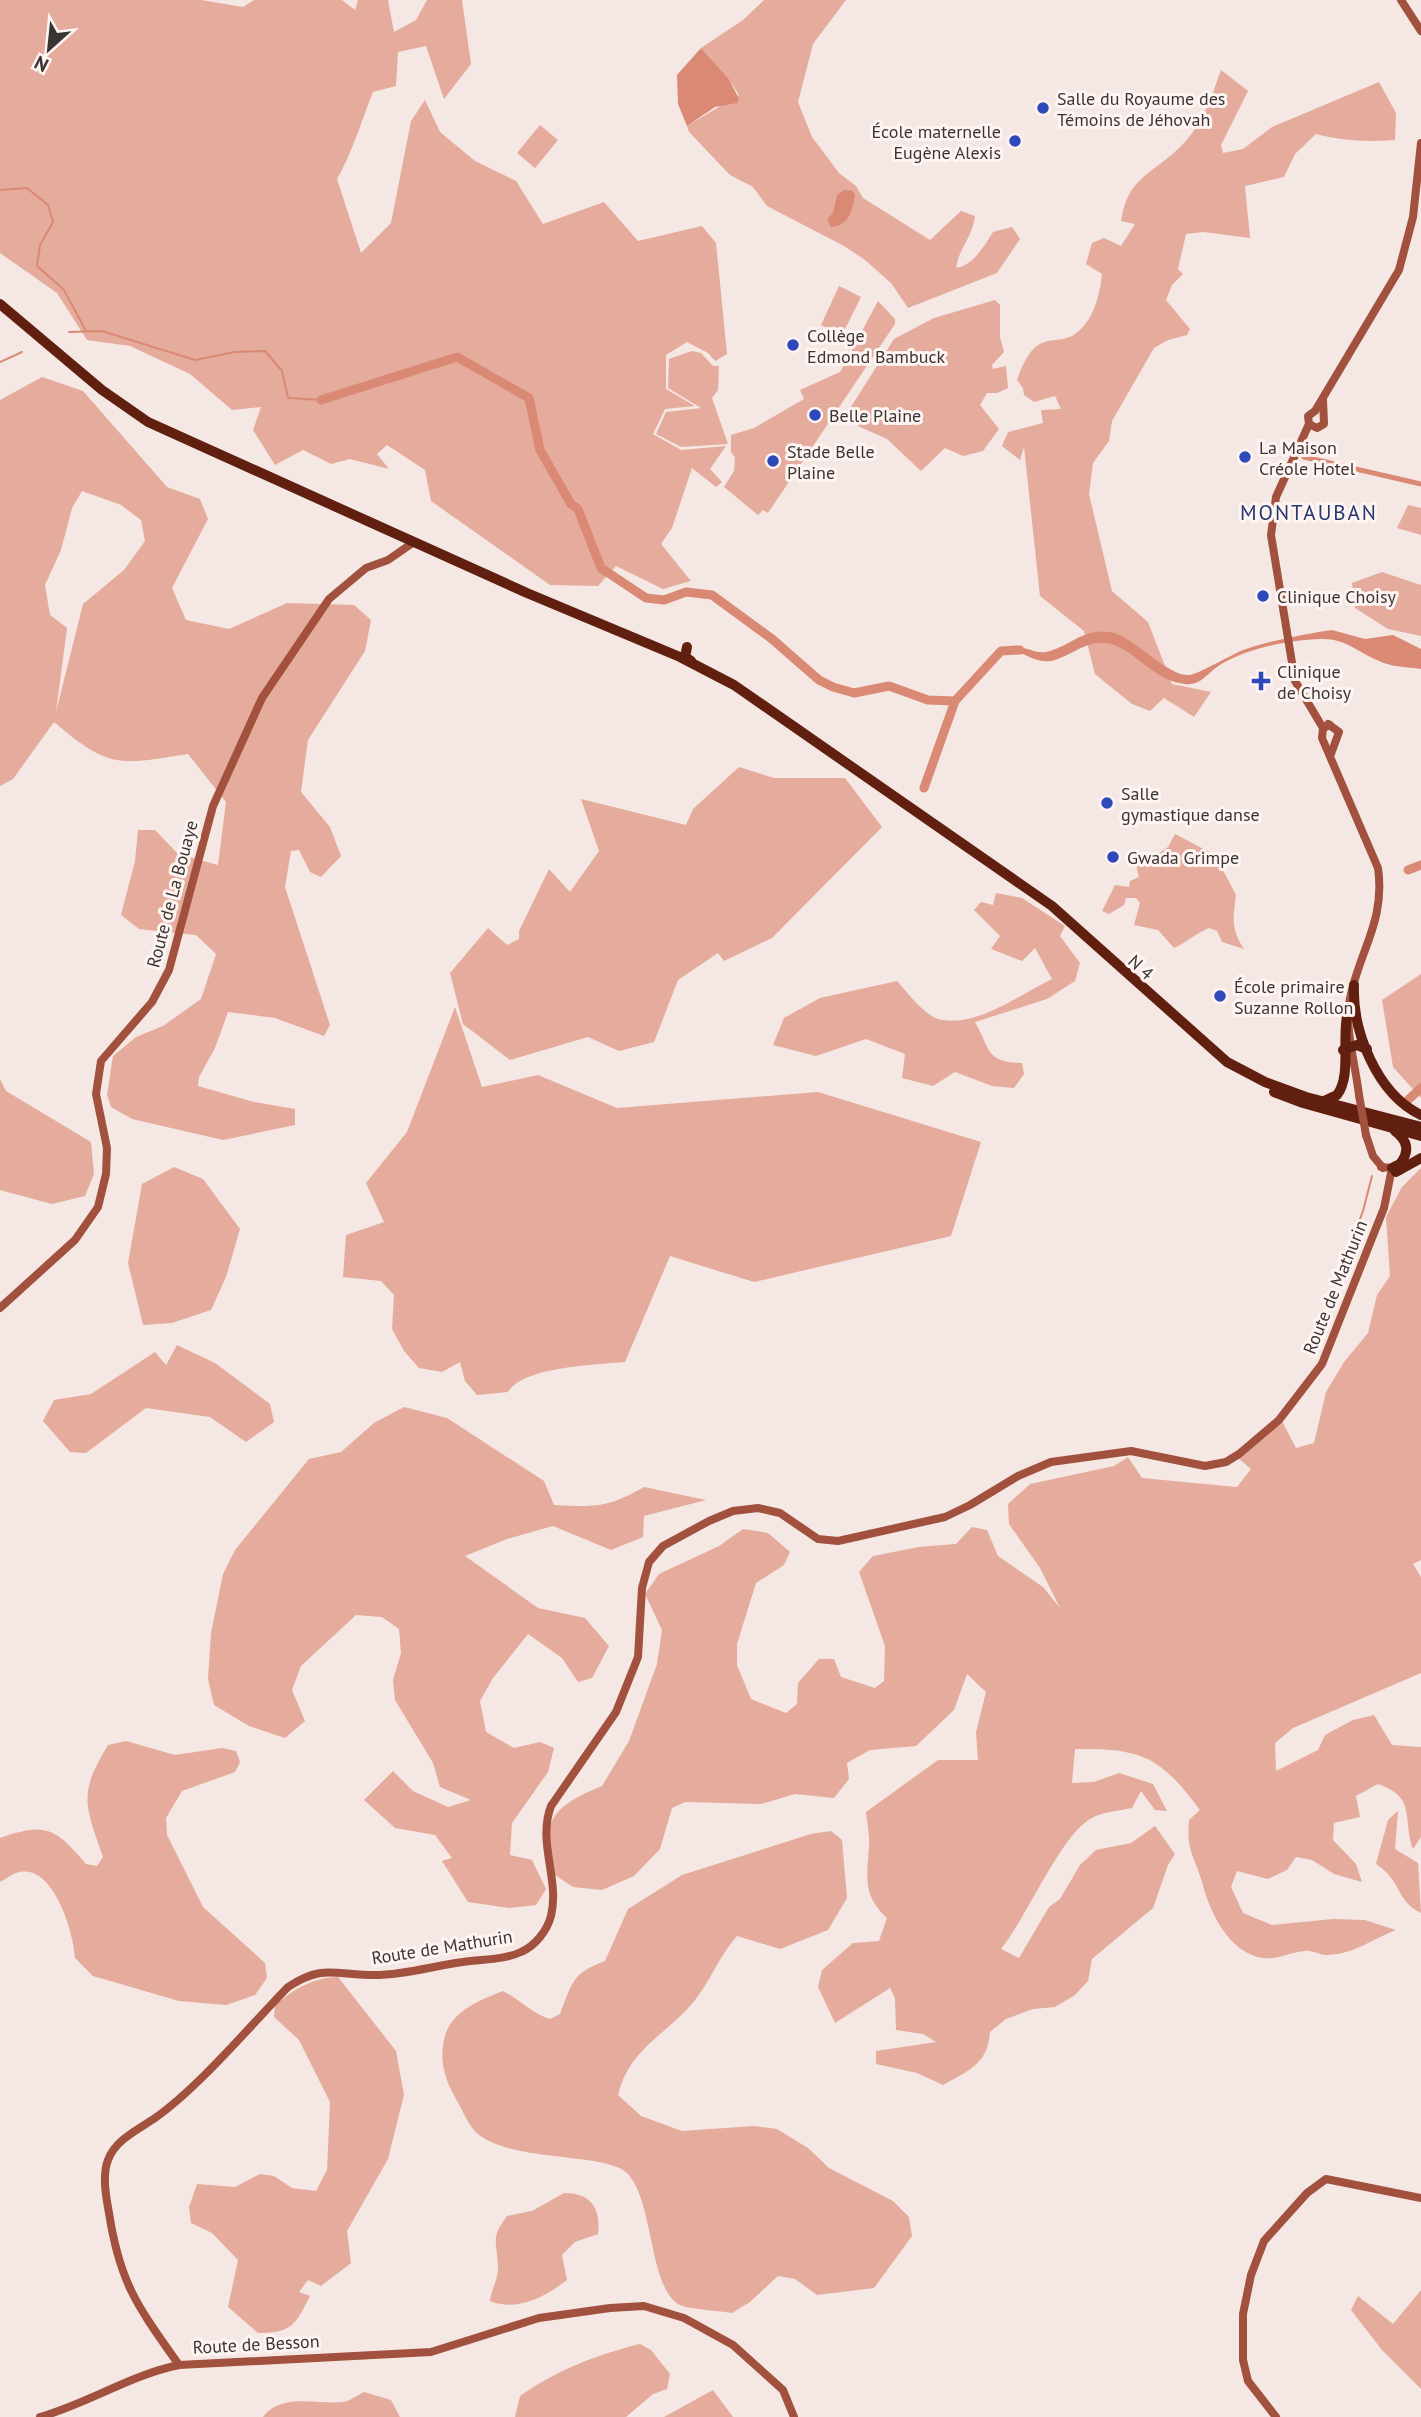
<svg xmlns="http://www.w3.org/2000/svg" width="1421" height="2417" viewBox="0 0 1421 2417" font-family="'PT Sans',sans-serif">
	<style>
		.green { fill: #e5ab9c; fill-rule: evenodd }
		.water { fill: #d98974 }
		.lines { fill: none; stroke-linecap: round; stroke-linejoin: round }
		.stream { stroke: #d98974; stroke-width: 2 }
		.canal { stroke: #d98974; stroke-width: 5 }
		.river { stroke: #d98974; stroke-width: 9 }
		.secondary { stroke: #a1513d; stroke-width: 8 }
		.highway { stroke: #601f0f; stroke-width: 10 }
		.secondary-bridge { stroke: #a1513d; stroke-width: 8 }
		.poi-dot { fill: #2e49ba; stroke: #fef5f3; stroke-width: 2.5 }
		.labels { text-anchor: middle; dominant-baseline: central; stroke-width: 6; stroke-linejoin: round; paint-order: stroke }
		.poi-label { font-size: 18px; fill: #3a3533; stroke: #fef5f3; text-anchor: start }
		.street-label { font-size: 18px; fill: #3a3533; stroke: #fef5f3 }
		.quarter-label { font-size: 21px; letter-spacing: 2px; fill: #25376f; stroke: #fef5f3 }
	</style>
	<rect width="100%" height="100%" fill="#f5e7e3"/>
	<!-- green -->
	<g class="green">
		<path d="M0,0H201L243,7L254,0H342L355,10L358,0H388L394,32L416,20L427,0H462L471,64L444,99L426,46L398,52L396,86L373,92C361,122 353,151 337,179L361,253L391,223L411,121L425,100L440,132L475,161L516,181L543,224L604,202L638,241L702,226L716,243L727,354L715,361L708,353L687,342L666,355V389L695,406L665,409L653,434L681,450L726,446L710,469L722,482L716,487L692,468L672,528L661,544L691,581L663,589L616,566L598,586L550,585L431,501L425,470L387,445L377,454L389,469L350,459L331,464L303,450L275,465L253,430L261,407L232,410L190,374L130,346L87,340L57,293L0,253Z"/>
		<path d="M764,0H846L813,44L798,102L812,137L839,173L856,186L863,198L930,240L961,211L975,216C972,239 960,245 956,268C974,265 984,246 993,232L1012,227L1020,239L997,273L908,308L891,283L865,260L844,246L767,206L753,187L730,175L689,132L687,126L739,95L729,79L701,48L743,20Z"/>
		<path d="M1221,70L1248,91L1221,145L1223,153L1243,149L1272,127L1379,82L1396,113L1395,140C1367,142 1343,141 1316,134L1295,154L1284,177L1245,186L1250,238L1203,232L1186,234L1178,269L1183,274L1172,285L1166,300L1190,329L1187,335L1168,340L1154,348L1112,421L1109,441L1093,463L1089,494L1112,591L1148,622L1172,684L1211,692L1194,717L1164,698L1150,711L1132,704L1095,674L1084,631L1040,596L1024,447L1020,460L1002,446L1008,432L1043,423L1041,410L1061,409L1055,396L1034,402L1024,395L1023,388L1017,380C1021,369 1028,350 1040,344C1049,339 1062,341 1072,336C1093,324 1100,295 1102,274L1086,264L1092,243L1104,238L1121,246L1135,224L1121,221C1128,176 1152,175 1180,147C1202,126 1211,98 1221,70Z"/>
		<path d="M540,125L558,140L535,168L517,153Z"/>
		<path d="M839,286L861,297L842,335L821,325Z"/>
		<path d="M995,300L1000,305V337L1004,352L992,365L993,369L1006,366L1008,388L997,393H987L980,405L999,429L983,451L963,456L945,448L921,471L887,439L858,426L863,419L849,410L894,339L934,318Z"/>
		<path d="M878,301L895,319V324L768,513L763,510L758,515L724,487L734,471L735,457L731,452V435L754,428L804,399L800,390L840,372Z"/>
		<path d="M692,351L701,353L713,366H719L718,390L712,398L728,444L681,447L656,434L666,412L701,408L668,388L669,359Z"/>
		<path d="M42,377L83,391L167,487L200,499L208,519L172,588L186,620L229,629L287,603L354,605L371,620L365,651L308,740L301,792L330,827L341,856L321,877L310,872L299,850L291,851L285,887L330,1025L324,1036L275,1018L228,1012L215,1048L199,1077L198,1086L254,1102L295,1109V1125L223,1140L132,1119L111,1107L107,1095L113,1056L136,1037L163,1026L201,999L216,954L196,935L139,929L121,915L135,861L138,830H155L178,854L218,865L226,802L188,754C119,765 109,769 54,722L13,779L0,786V400ZM82,491L121,505L141,520L145,541L124,570L83,604L56,712L67,628L50,615L45,585L61,550L72,508Z"/>
		<path d="M1408,505L1421,508V535L1397,528Z"/>
		<path d="M1382,572L1421,585V636L1388,629L1355,608L1352,583Z"/>
		<path d="M739,767L774,778H845L882,827L772,938L724,961L718,953L678,980L654,1042L619,1051L588,1037L510,1060L463,1024L450,973L488,928L507,945L519,939V931L549,869L570,892L599,851L581,799L686,825L693,809Z"/>
		<path d="M1175,834L1215,855L1236,895C1233,919 1231,929 1244,949L1222,942L1217,931L1209,928C1195,934 1187,942 1174,948L1158,930L1134,925L1140,903L1136,898H1126L1124,905L1109,914L1102,911L1115,885L1129,887L1130,881L1139,877L1136,865L1142,857L1150,859L1168,847Z"/>
		<path d="M996,893L1022,898L1065,926L1060,936L1080,963L1075,981L1047,999L975,1022C991,1050 985,1062 1022,1063L1024,1074L1014,1088L992,1086L955,1072L933,1086L902,1078L905,1054L866,1039L816,1056L773,1045L784,1018L820,998L897,981C908,993 925,1017 942,1020C979,1026 1019,995 1052,979L1035,948L1022,961L991,949L1000,936L974,910L981,902L993,905Z"/>
		<path d="M1421,974V1098L1393,1067L1382,1000Z"/>
		<path d="M455,1007L482,1087L538,1075L617,1108L818,1092L981,1142L951,1236L754,1282L670,1256L625,1362C595,1365 525,1366 508,1392L477,1395L465,1381L460,1362L442,1372L419,1368L404,1351L392,1329L394,1295L381,1281L343,1277L346,1235L384,1222L366,1183L407,1132Z"/>
		<path d="M0,1079L6,1091L91,1142L94,1174L85,1196L52,1204L0,1190Z"/>
		<path d="M174,1167L203,1179L240,1229L226,1277L211,1310L172,1323L143,1325L128,1263L142,1184Z"/>
		<path d="M1421,1168V1560L1413,1564L1421,1577V1673L1293,1728L1275,1743L1276,1771L1318,1750L1325,1735L1353,1720L1374,1715L1392,1745L1421,1747V1837L1413,1849C1402,1817 1417,1798 1378,1784L1356,1796L1360,1817L1334,1823L1333,1840L1356,1864L1362,1882L1334,1874L1312,1860L1296,1857L1287,1870L1268,1879L1237,1871L1231,1887L1243,1913L1272,1925L1333,1919L1365,1920L1396,1930C1372,1939 1353,1955 1326,1955C1319,1955 1312,1950 1305,1951C1290,1952 1278,1960 1263,1958C1228,1953 1209,1910 1202,1882C1194,1855 1186,1850 1189,1820L1200,1810C1160,1756 1141,1748 1075,1749L1072,1783L1094,1782L1119,1773L1153,1784L1167,1811L1155,1810L1141,1791L1132,1808C1119,1811 1100,1812 1090,1819C1060,1837 1027,1917 1001,1949L1019,1958L1049,1907L1060,1899L1080,1865L1096,1850L1131,1843L1155,1826L1175,1854L1168,1865L1153,1908L1092,1959L1088,1981L1075,1995L1055,2007L1033,2009L1006,2019L990,2032C988,2064 968,2071 943,2085L917,2073L876,2064V2051L936,2042L923,2034L896,2030L895,1998L890,1988L835,2023L818,1987L822,1970L853,1943L879,1941L887,1918C862,1895 867,1877 869,1846C870,1835 867,1823 866,1812L938,1760H978L976,1732L986,1692L967,1674L954,1710L916,1746L870,1750L847,1763L849,1779L834,1798L795,1794L761,1804L685,1802L672,1808L660,1849L634,1876L602,1890L573,1887L549,1871C541,1819 555,1805 602,1786L629,1741L657,1664L662,1630L645,1594L659,1574L719,1546L743,1529L768,1533L790,1552L784,1565L756,1583L737,1644V1665L751,1699L786,1713L797,1704L798,1683L819,1659H834L841,1677L875,1688L884,1681L885,1646L859,1572L873,1556L919,1547L956,1544L972,1527L987,1530L998,1556L1043,1587L1060,1608L1040,1568L1009,1524L1008,1504L1030,1484L1114,1466L1128,1457L1142,1478L1237,1487L1251,1469L1238,1458L1282,1421L1296,1448L1314,1443L1326,1392L1344,1362L1368,1333L1377,1295L1390,1276L1386,1217L1402,1187Z"/>
		<path d="M177,1345L215,1363L270,1404L274,1422L246,1442L210,1417L146,1408L86,1453L70,1452L43,1421L54,1400L91,1394L155,1352L166,1365Z"/>
		<path d="M404,1407L447,1418L544,1481L554,1505C596,1507 607,1508 644,1487L706,1500L644,1516L643,1537L611,1550L553,1526L507,1539L465,1556L538,1608L585,1618L609,1646L592,1678L578,1682L562,1658L528,1634L493,1678L480,1701L486,1732L514,1748L540,1742L554,1748L548,1772L512,1823L510,1855L532,1860L546,1889L536,1905L509,1908L468,1902L442,1861L452,1858L435,1835L395,1828L364,1800L393,1771L413,1791L448,1807L471,1800L440,1787L433,1763L395,1700L393,1680L401,1653L399,1629L382,1617L356,1615L301,1666L292,1690L305,1721L285,1738L249,1726L214,1705L208,1679L211,1633L223,1574L235,1550L309,1459L341,1452L374,1423Z"/>
		<path d="M126,1741L175,1755L222,1748L236,1751L240,1762L235,1772L182,1791L166,1818L167,1835L203,1907L265,1963L267,1978L255,1995L226,2005L179,2001L93,1976L75,1958C74,1934 54,1865 20,1872C13,1873 6,1879 0,1882V1838C46,1822 55,1828 86,1864L97,1866L103,1857C85,1804 78,1795 108,1745Z"/>
		<path d="M1398,1811L1395,1849L1418,1863L1421,1913C1395,1900 1403,1882 1376,1864L1388,1820Z"/>
		<path d="M831,1831L842,1840L847,1898L828,1930L780,1949L737,1936C719,1956 711,1980 695,2000C666,2036 630,2047 618,2095L641,2116L682,2131L754,2126L777,2129L808,2148L829,2168L893,2201L909,2217L912,2236L874,2288L817,2295L795,2279L778,2276L750,2302L732,2313C720,2311 688,2309 680,2305C649,2289 654,2205 629,2175C609,2151 515,2164 478,2134C469,2127 462,2109 456,2099C444,2078 438,2057 446,2033C454,2010 482,1999 503,1991C520,2000 531,2013 550,2019L560,2014C572,1983 572,1973 605,1961L628,1909L682,1875L811,1834Z"/>
		<path d="M338,1977L396,2051L404,2095L388,2159L347,2231L351,2263L321,2286L308,2280L299,2292L310,2296C295,2325 292,2333 258,2333L228,2307L238,2260L212,2233L191,2223L189,2207L197,2184L235,2187L260,2174L274,2176L292,2188L316,2191L327,2170L330,2102L299,2040L274,2017L275,2005C295,1989 311,1978 338,1977Z"/>
		<path d="M564,2193C591,2193 601,2208 598,2234L575,2242L562,2255L567,2280C545,2297 517,2312 490,2301C491,2290 498,2280 498,2269C498,2242 489,2240 507,2216L532,2211Z"/>
		<path d="M1421,2290V2389L1382,2350L1351,2310L1358,2296L1393,2324Z"/>
		<path d="M640,2344L651,2350L670,2374L667,2389L653,2394L626,2417H515L520,2396C557,2370 596,2355 640,2344Z"/>
		<path d="M713,2390L733,2417H664Z"/>
		<path d="M364,2392L391,2400L400,2417H263C282,2392 319,2405 343,2402C350,2401 358,2395 364,2392Z"/>
	</g>
	<!-- water -->
	<g class="water">
		<path d="M701,48L729,79L739,99L737,103L715,107L687,126L678,104L677,75Z"/>
		<path d="M844,190L853,191L855,196C852,212 848,226 831,227L827,219L833,213L837,195Z"/>
		<path d="M1332,630L1365,639L1393,635L1421,649V669C1408,667 1391,667 1379,661C1357,652 1346,638 1320,639C1289,640 1243,649 1217,667C1207,674 1200,686 1185,684C1152,681 1133,646 1106,643C1085,640 1069,658 1050,661C1037,663 1022,653 1010,648C1023,644 1033,654 1046,652C1069,648 1086,624 1117,634C1139,642 1169,677 1190,675C1198,674 1231,655 1243,650C1269,641 1305,634 1332,630Z"/>
	</g>
	<g class="lines">
		<!-- stream -->
		<g class="stream">
			<path d="M0,190L27,188L48,205L53,222L40,245L37,266L64,290L86,331"/>
			<path d="M69,332L102,331L195,360L235,352L265,351L282,371L288,398L321,400"/>
			<path d="M0,362L22,352"/>
			<path d="M1342,1266L1363,1211L1372,1176"/>
		</g>
		<!-- canal -->
		<path class="canal" d="M1304,457L1421,484"/>
		<!-- river -->
		<g class="river">
			<path d="M321,400L457,357L529,398L540,450L571,504L578,509L601,568L646,598L664,600L686,592L712,595L772,639L819,680L833,687L854,693L889,686L928,700L955,701L1001,651L1020,650"/>
			<path d="M924,788L955,701"/>
			<path d="M1408,870L1421,865"/>
			<path d="M1409,1099L1421,1088"/>
		</g>
		<!-- secondary -->
		<g class="secondary">
			<path d="M1401,0L1421,31"/>
			<path d="M1309,424L1317,428L1324,424L1323,400"/>
			<path d="M1328,724L1339,732L1331,754"/>
			<path d="M1330,725L1323,728L1322,738L1378,868C1386,923 1357,954 1349,1004C1345,1029 1356,1068 1359,1095"/>
			<path d="M1323,728L1295,681L1271,535L1276,497L1309,424L1308,416L1315,411L1399,270L1413,217L1421,143"/>
			<path d="M1366,1135L1373,1156L1383,1168"/>
			<path d="M0,1308L75,1240L98,1207L106,1174L107,1148L96,1094L101,1061L152,1002L169,970L213,806L262,698L329,599L366,568L388,560L414,542"/>
			<path d="M179,2365C138,2307 120,2284 109,2213C106,2197 102,2175 108,2160C115,2140 139,2129 155,2118C199,2087 249,2027 288,1987C321,1965 333,1974 369,1975C399,1976 433,1966 463,1962C482,1959 504,1960 521,1952C535,1946 547,1931 551,1916C560,1879 537,1843 551,1806L616,1712L638,1657L642,1588L649,1562L663,1546L709,1521L733,1511L758,1508L780,1513L818,1539L838,1541L945,1517L970,1505L1018,1476L1051,1462L1131,1451L1205,1466L1226,1462L1239,1454L1279,1420L1322,1364L1384,1208L1392,1168L1381,1167"/>
			<path d="M40,2417C89,2403 130,2375 179,2365L431,2352L539,2318L610,2308L644,2306L684,2318L733,2345L783,2390L794,2417"/>
			<path d="M1276,2417L1248,2381L1243,2360V2314L1251,2275L1264,2241L1307,2193L1326,2179L1421,2198"/>
		</g>
		<!-- highway -->
		<g class="highway">
			<path d="M0,304L102,390L148,422L527,593L680,657L734,685L1052,906L1227,1062L1265,1082L1306,1097L1421,1127"/>
			<path d="M687,647L685,657L691,661"/>
			<path d="M1354,985C1352,1031 1377,1094 1421,1115"/>
			<path d="M1343,1050L1357,1045L1367,1049"/>
			<path d="M1274,1092L1303,1103L1421,1136"/>
			<path d="M1324,1101L1337,1095C1352,1076 1341,1036 1348,1011"/>
			<path d="M1392,1168L1400,1164C1410,1151 1408,1141 1395,1131"/>
			<path d="M1396,1172L1421,1158"/>
		</g>
		<!-- secondary-bridge -->
		<path class="secondary-bridge" d="M1359,1095L1366,1135"/>
	</g>
	<!-- markers -->
	<g class="poi-dot">
		<circle cx="1043" cy="108" r="7"/>
		<circle cx="1015" cy="141" r="7"/>
		<circle cx="793" cy="345" r="7"/>
		<circle cx="815" cy="415" r="7"/>
		<circle cx="1245" cy="457" r="7"/>
		<circle cx="773" cy="461" r="7"/>
		<circle cx="1263" cy="596" r="7"/>
		<path d="M1257.5 670.5h7v7h7v7h-7v7h-7v-7h-7v-7h7z"/>
		<circle cx="1107" cy="803" r="7"/>
		<circle cx="1113" cy="857" r="7"/>
		<circle cx="1220" cy="996" r="7"/>
	</g>
	<g class="labels">
		<!-- poi labels -->
		<g class="poi-label">
			<text x="1057" y="98">Salle du Royaume des<tspan x="1057" dy="21">Témoins de Jéhovah</tspan></text>
			<text x="1001" y="131" text-anchor="end">École maternelle<tspan x="1001" dy="21">Eugène Alexis</tspan></text>
			<text x="807" y="335">Collège<tspan x="807" dy="21">Edmond Bambuck</tspan></text>
			<text x="829" y="415">Belle Plaine</text>
			<text x="1259" y="447">La Maison<tspan x="1259" dy="21">Créole Hotel</tspan></text>
			<text x="787" y="451">Stade Belle<tspan x="787" dy="21">Plaine</tspan></text>
			<text x="1277" y="596">Clinique Choisy</text>
			<text x="1277" y="671">Clinique<tspan x="1277" dy="21">de Choisy</tspan></text>
			<text x="1121" y="793">Salle<tspan x="1121" dy="21">gymastique danse</tspan></text>
			<text x="1127" y="857">Gwada Grimpe</text>
			<text x="1234" y="986">École primaire<tspan x="1234" dy="21">Suzanne Rollon</tspan></text>
		</g>
		<!-- street labels -->
		<g class="street-label">
			<text transform="translate(172 894) rotate(-75)">Route de La Bouaye</text>
			<text transform="translate(1141 967) rotate(43)">N 4</text>
			<text transform="translate(1335 1287) rotate(-68)">Route de Mathurin</text>
			<text transform="translate(442 1947) rotate(-9)">Route de Mathurin</text>
			<text transform="translate(256 2344) rotate(-3)">Route de Besson</text>
		</g>
		<!-- quarter labels -->
		<g class="quarter-label">
			<text x="1309" y="512">MONTAUBAN</text>
		</g>
	</g>
	<!-- north arrow -->
	<g transform="translate(49 49) rotate(207)" stroke="#fef5f3" stroke-width="5" paint-order="stroke">
	<path d="M0-5L12 26L0 18L-12 26Z" fill="#3a3533"/>
	<text y="-10" font-size="19" font-weight="bold" text-anchor="middle" fill="#3a3533">N</text>
	</g>
</svg>
